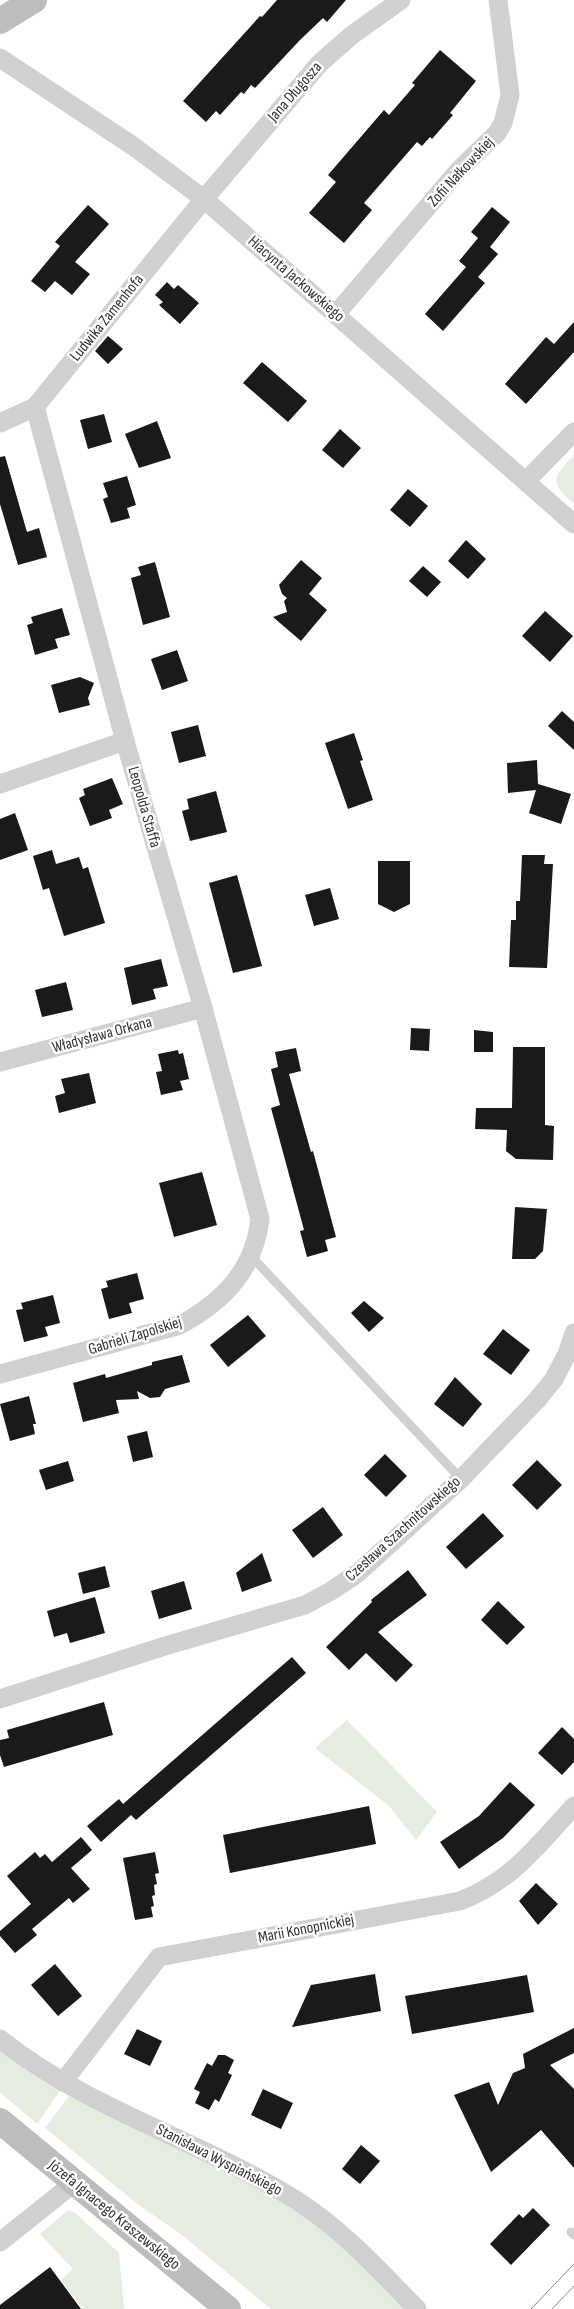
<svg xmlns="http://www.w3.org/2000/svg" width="574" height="2309" viewBox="0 0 574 2309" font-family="'Sofia Sans Condensed',sans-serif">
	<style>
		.green { fill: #e6ecdf }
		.building { fill: #1a1a1a }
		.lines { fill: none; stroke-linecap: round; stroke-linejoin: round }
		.lane { stroke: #d0d0d0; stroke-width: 9 }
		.street { stroke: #d0d0d0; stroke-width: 19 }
		.secondary { stroke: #bdbdbd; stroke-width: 26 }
		.tram { stroke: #888; stroke-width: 1 }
		.labels { text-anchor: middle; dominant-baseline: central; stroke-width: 5; stroke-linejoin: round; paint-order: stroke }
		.street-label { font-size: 16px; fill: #333; stroke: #fff }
	</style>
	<rect width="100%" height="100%" fill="#fff"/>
	<!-- green -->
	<g class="green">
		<path d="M574,455V504C549,482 552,478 574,455Z"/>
		<path d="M347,1720L437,1812L416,1840L389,1806L315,1748Z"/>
		<path d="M0,2049L62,2088L37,2124L0,2092Z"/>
		<path d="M71,2093L252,2184L320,2226L407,2309H271L182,2235L140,2206L45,2128Z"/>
		<path d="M68,2210L74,2212L119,2253L124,2309H83L61,2280L73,2269L40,2234Z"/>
	</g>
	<!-- building -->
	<g class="building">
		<path d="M277,0H346L327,22L323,18L300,40L255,88L251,85L244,94L241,92L220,115L216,111L206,122L183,101L260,16L262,17Z"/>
		<path d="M440,50L476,81L450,113L453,115L432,139L430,137L422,146L417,142L364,203L372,210L344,243L309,213L336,182L328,175L384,110L389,115L415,85L412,83Z"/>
		<path d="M88,205L109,224L75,262L90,274L72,295L55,281L45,292L31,281L60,246L55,242Z"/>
		<path d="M492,207L510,222L490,247L498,254L478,277L485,283L443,331L425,314L466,267L459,261L478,238L471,232Z"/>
		<path d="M167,282L174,289L178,285L199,303L180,324L159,305L163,302L155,295Z"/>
		<path d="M574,322V352L526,404L505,384L546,337L554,344Z"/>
		<path d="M108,336L123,349L108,364L95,351Z"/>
		<path d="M262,362L307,401L288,422L243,383Z"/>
		<path d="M104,414L112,442L88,449L80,420Z"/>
		<path d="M157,421L171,458L139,468L125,434Z"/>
		<path d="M340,429L361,448L343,468L322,450Z"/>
		<path d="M5,456L27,532L39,528L47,557L18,565L0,504V457Z"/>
		<path d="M127,476L136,505L127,508L130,518L111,523L103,499L108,497L103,483Z"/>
		<path d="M408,489L428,506L410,527L390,510Z"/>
		<path d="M466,540L486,559L468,579L448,561Z"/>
		<path d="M301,560L322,578L309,594L327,610L301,641L273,617L287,612L284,601L287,598L282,594L279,585Z"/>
		<path d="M155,562L170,617L143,625L131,578L141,575L138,567Z"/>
		<path d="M423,566L441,582L427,597L409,581Z"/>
		<path d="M62,608L70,635L55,639L58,648L35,655L27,625L33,623L31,617Z"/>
		<path d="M545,611L573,636L550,662L522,636Z"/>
		<path d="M177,650L188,681L162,690L151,659Z"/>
		<path d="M80,677L94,683L88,698L90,705L59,713L51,685Z"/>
		<path d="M562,711L574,722V750L548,726Z"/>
		<path d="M198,725L206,756L179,763L171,732Z"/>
		<path d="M354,733L363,760L360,761L373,800L348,809L325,743Z"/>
		<path d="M537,760L538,784L571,794L561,824L529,813L536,790L508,793L507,763Z"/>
		<path d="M112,778L123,804L109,810L112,818L90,826L79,798L85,795L83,789Z"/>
		<path d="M216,791L227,832L190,841L182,811L189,809L187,799Z"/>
		<path d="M15,813L28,850L0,860V819Z"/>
		<path d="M52,850L56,864L79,857L83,869L88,867L105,923L64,936L49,888L43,890L33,856Z"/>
		<path d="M522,855H545L544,864H553L547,968L509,967L511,920H516V901H520Z"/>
		<path d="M378,861H410V904L394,912L378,904Z"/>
		<path d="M237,875L262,966L233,973L209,883Z"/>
		<path d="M330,888L339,919L314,926L305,895Z"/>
		<path d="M161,959L168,986L153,989L156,999L132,1005L124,968Z"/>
		<path d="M66,982L73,1010L42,1017L35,990Z"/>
		<path d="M411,1028L430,1029L429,1051L410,1050Z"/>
		<path d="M474,1030L493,1032V1052H474Z"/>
		<path d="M513,1047H545V1125L554,1126L553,1160L516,1159L506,1151L507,1130L475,1129L476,1108H512Z"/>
		<path d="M296,1048L301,1071L289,1074L311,1152L313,1151L336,1237L325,1240L328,1251L307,1257L300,1231L304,1230L271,1108L280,1105L271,1069L278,1067L275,1052Z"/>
		<path d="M178,1050L179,1054L183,1053L189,1079L180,1081L183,1090L161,1095L156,1072L162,1071L158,1054Z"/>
		<path d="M89,1073L96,1103L59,1113L55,1096L65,1093L61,1079Z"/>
		<path d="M202,1172L217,1225L174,1237L159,1183Z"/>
		<path d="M515,1207L547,1209L543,1251L535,1259H512Z"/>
		<path d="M137,1273L144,1299L129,1303L132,1313L109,1319L101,1289L108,1287L106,1281Z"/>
		<path d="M53,1295L60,1323L45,1327L48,1336L24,1342L16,1310L23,1309L21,1303Z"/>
		<path d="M364,1301L384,1318L369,1332L351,1313Z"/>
		<path d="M248,1315L266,1336L228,1367L210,1345Z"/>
		<path d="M503,1329L530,1350L511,1375L483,1354Z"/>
		<path d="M182,1355L190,1382L165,1389L160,1397L150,1398L137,1391L139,1399L116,1400L119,1413L83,1422L73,1383L105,1374L106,1378L152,1365V1362Z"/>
		<path d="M455,1377L482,1404L463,1427L434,1404Z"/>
		<path d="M29,1396L36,1424H33L35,1434L10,1441L0,1404Z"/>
		<path d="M147,1431L153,1457L133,1462L127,1436Z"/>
		<path d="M385,1454L407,1476L386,1497L364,1475Z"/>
		<path d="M537,1460L562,1485L537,1510L512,1485Z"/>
		<path d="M68,1461L74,1481L46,1490L39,1470Z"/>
		<path d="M323,1507L343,1535L313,1558L292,1530Z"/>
		<path d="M483,1513L504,1536L466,1569L446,1547Z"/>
		<path d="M262,1553L272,1581L242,1592L236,1573Z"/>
		<path d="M105,1566L110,1587L83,1594L78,1573Z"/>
		<path d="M408,1570L427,1595L378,1632L413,1665L396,1682L366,1653L349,1670L326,1647L372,1602L371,1600Z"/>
		<path d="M184,1581L192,1609L159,1619L151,1591Z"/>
		<path d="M95,1597L105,1633L70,1643L67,1633L54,1637L47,1611Z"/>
		<path d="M498,1601L525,1627L507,1645L481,1620Z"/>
		<path d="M292,1657L306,1673L136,1820L131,1815L101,1842L87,1826L119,1799L123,1804Z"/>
		<path d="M104,1702L113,1735L4,1767L0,1755V1740L9,1738L7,1730Z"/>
		<path d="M562,1727L574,1739V1762L562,1775L538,1753Z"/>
		<path d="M510,1782L535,1805L503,1838L459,1869L440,1842L479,1816Z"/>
		<path d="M369,1806L376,1844L230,1873L223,1835Z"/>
		<path d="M81,1837L92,1850L71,1868L90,1889L73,1903L69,1898L32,1929L37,1935L15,1953L0,1936V1931L31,1904L7,1876L35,1852L40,1858L45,1854L52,1862Z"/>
		<path d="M155,1852L159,1873L155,1874L157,1884L154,1885L155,1895L152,1896L154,1906L151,1907L153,1917L135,1920L123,1858Z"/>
		<path d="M536,1883L558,1904L538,1925L519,1901Z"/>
		<path d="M55,1964L82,1996L58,2016L31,1985Z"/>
		<path d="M375,1974L381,2011L292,2027L311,1985Z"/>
		<path d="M527,1975L534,2012L412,2034L405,1996Z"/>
		<path d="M574,2028V2053L550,2065L574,2089V2168L541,2130L491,2172L454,2095L489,2082L498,2105L513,2073L525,2068L523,2054Z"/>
		<path d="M137,2029L162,2041L150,2066L124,2054Z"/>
		<path d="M218,2055H225L234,2060L228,2073L232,2075L219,2102L215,2099L209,2110L195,2103L200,2092L194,2089L207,2063L212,2066Z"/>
		<path d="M263,2089L293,2103L281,2129L251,2115Z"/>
		<path d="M361,2145L380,2161L360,2184L342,2169Z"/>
		<path d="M533,2208L550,2225L511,2265L490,2244L519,2214L523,2218Z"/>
		<path d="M50,2267L81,2309H0V2305Z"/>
	</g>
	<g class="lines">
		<!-- lane -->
		<g class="lane">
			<path d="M251,1256L461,1479"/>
			<path d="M571,2232L574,2235"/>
		</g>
		<!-- street -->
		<g class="street">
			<path d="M0,58L133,146L204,199L574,524"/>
			<path d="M336,314L459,170L497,133L503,123L510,95L498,0"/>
			<path d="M0,423L35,407L204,199L320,63L352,35L401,0"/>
			<path d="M526,481L574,432"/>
			<path d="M0,784L125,741"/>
			<path d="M0,1062L203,1008"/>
			<path d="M0,1374L180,1325C224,1301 254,1270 260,1219L203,1008L125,741L35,407"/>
			<path d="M0,1699L165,1646L305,1605L331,1591L358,1573L461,1479L537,1400L554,1379L567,1354L574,1333"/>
			<path d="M0,2039C87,2109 202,2141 296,2200C343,2230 379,2270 417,2309"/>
			<path d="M63,2082L159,1957L460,1901C512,1881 537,1846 574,1806"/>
			<path d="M0,2242L74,2183"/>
		</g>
		<!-- secondary -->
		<g class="secondary">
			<path d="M0,21L34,0"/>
			<path d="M0,2121L228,2309"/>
		</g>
		<!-- tram -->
		<g class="tram">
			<path d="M531,2309L574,2264"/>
			<path d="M552,2309L574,2286"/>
		</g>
	</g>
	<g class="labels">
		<!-- street labels -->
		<g class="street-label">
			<text transform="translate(295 92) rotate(-49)">Jana Długosza</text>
			<text transform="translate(461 172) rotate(-47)">Zofii Nałkowskiej</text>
			<text transform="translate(296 279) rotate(41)">Hiacynta Jackowskiego</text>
			<text transform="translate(107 318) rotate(-51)">Ludwika Zamenhofa</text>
			<text transform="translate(144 807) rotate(74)">Leopolda Staffa</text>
			<text transform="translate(102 1035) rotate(-15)">Władysława Orkana</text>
			<text transform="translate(135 1336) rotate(-17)">Gabrieli Zapolskiej</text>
			<text transform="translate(403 1529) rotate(-42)">Czesława Szachnitowskiego</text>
			<text transform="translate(306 1929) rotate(-11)">Marii Konopnickiej</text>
			<text transform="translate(219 2160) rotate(27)">Stanisława Wyspiańskiego</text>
			<text transform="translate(114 2215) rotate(39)">Józefa Ignacego Kraszewskiego</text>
		</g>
	</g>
</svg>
